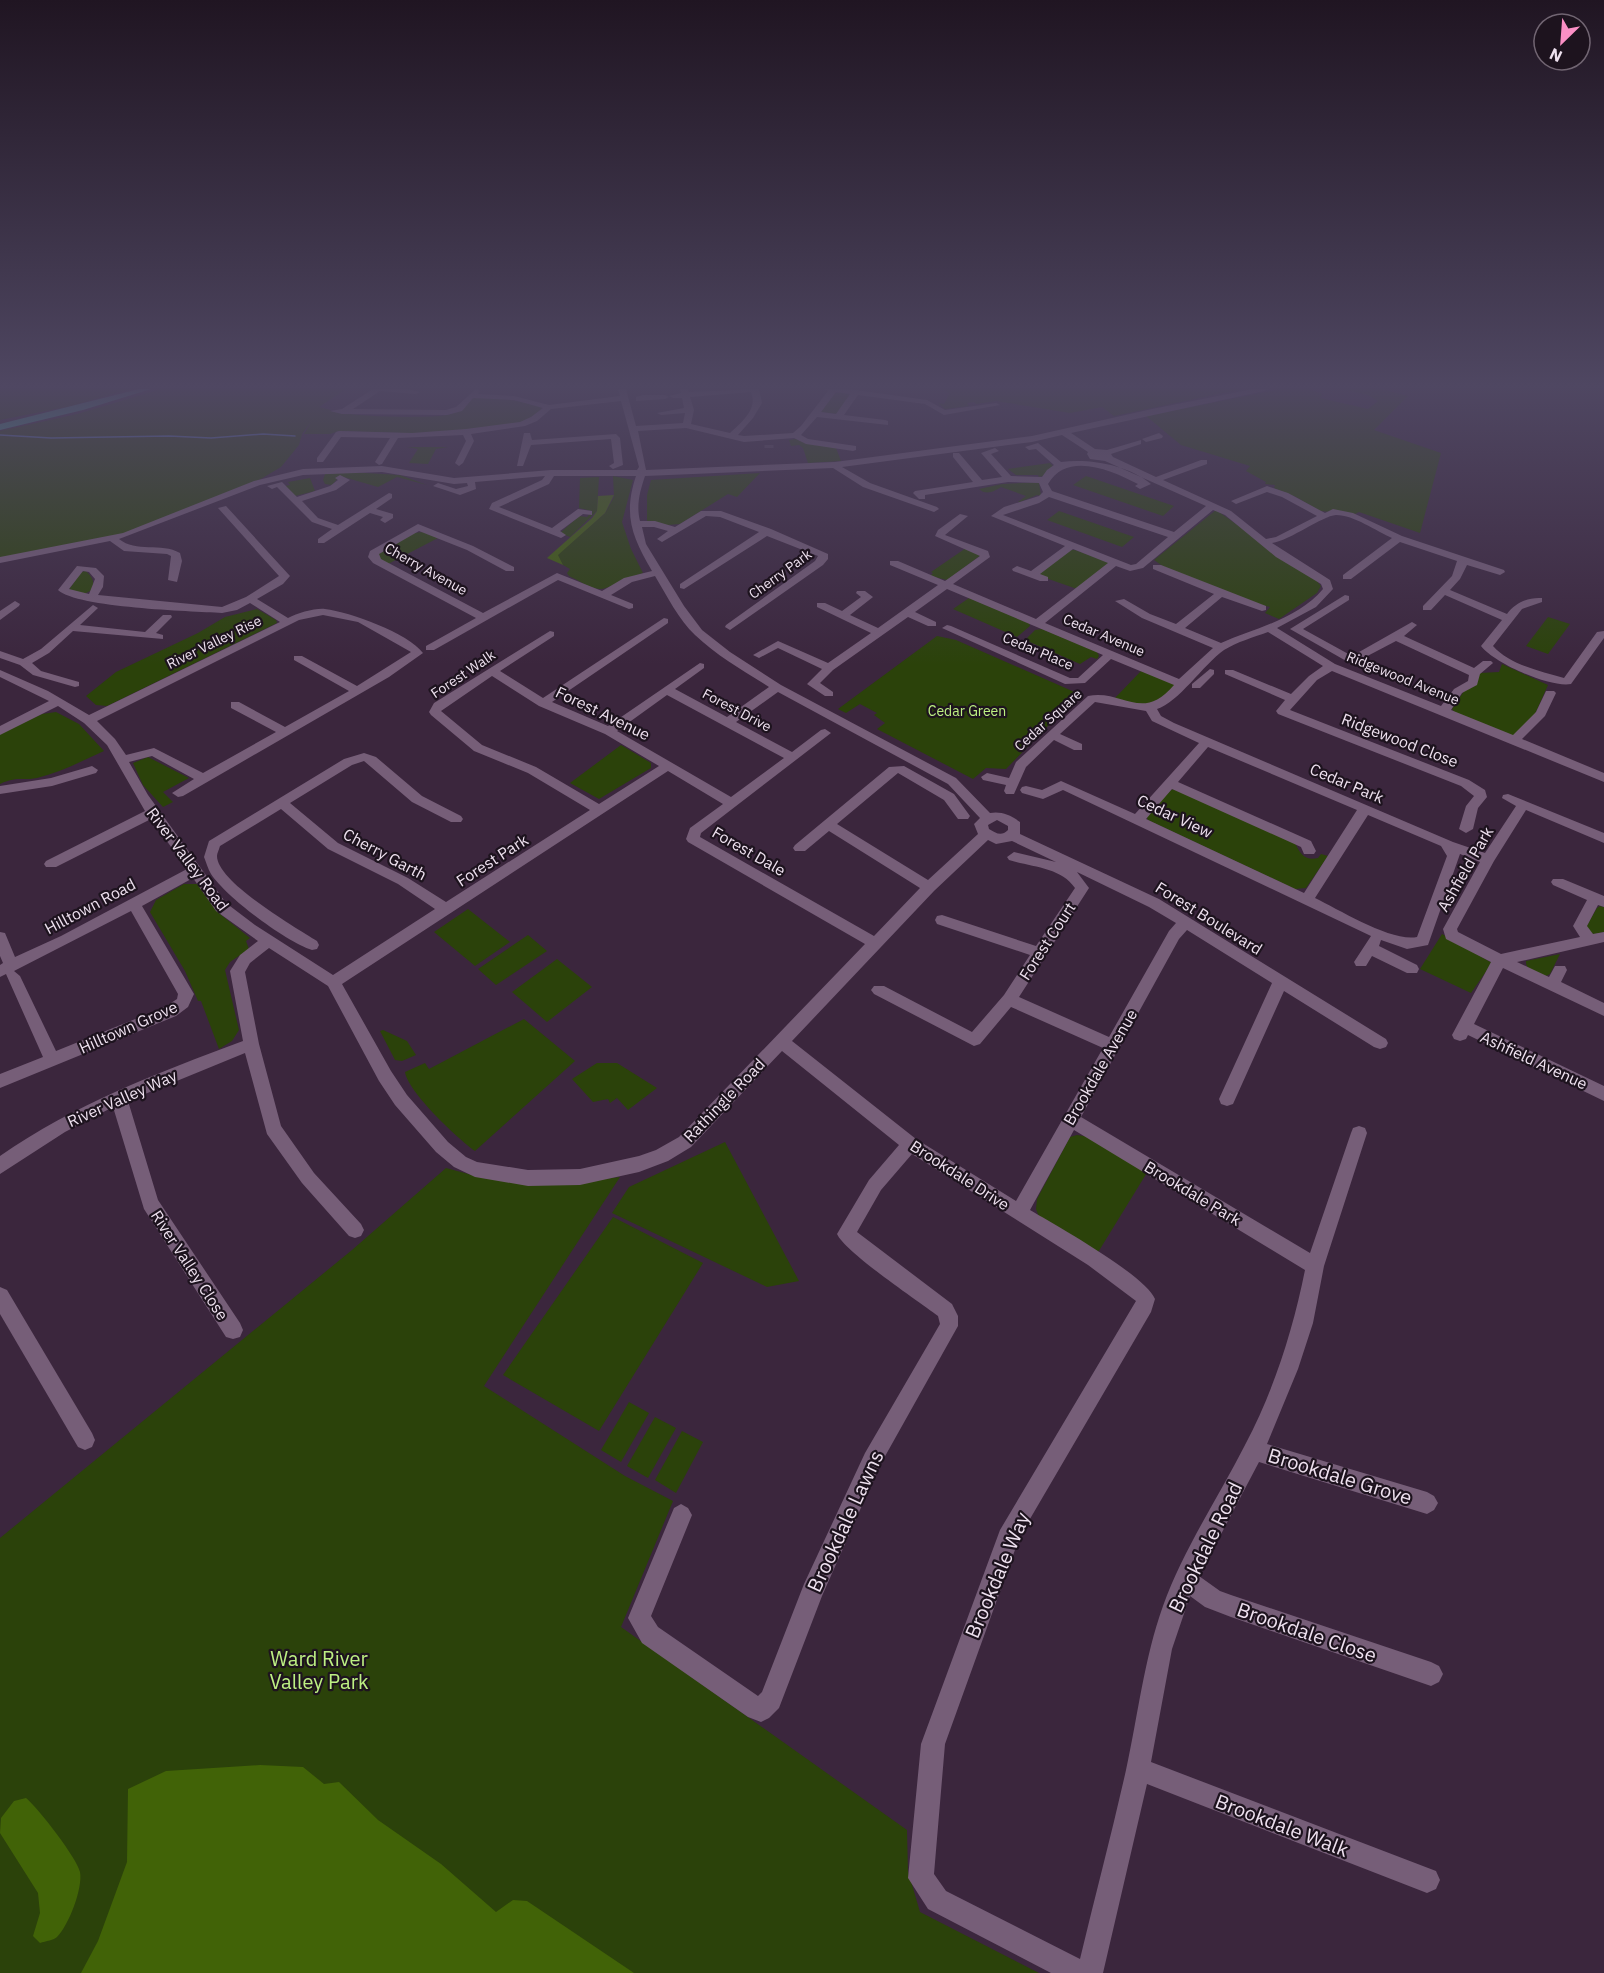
<svg xmlns="http://www.w3.org/2000/svg" width="1604" height="1973" viewBox="0 0 1604 1973" font-family="'IBM Plex Sans',sans-serif">
	<style>
		.green { fill: #2b420a }
		.forest { fill: #416307 }
		.lines { fill: none; stroke-linecap: round; stroke-linejoin: round }
		.stream { stroke: #597ac2; stroke-width: 1.5 }
		.minor-tunnel { stroke: #564258; stroke-width: 9; stroke-dasharray: 9 4.5; stroke-linecap: butt }
		.minor { fill: #765e78; fill-rule: evenodd }
		.major { fill: #44a99e; fill-rule: evenodd }
		.labels { text-anchor: middle; dominant-baseline: central; stroke-width: 4.5; stroke-linejoin: round; paint-order: stroke }
		.far-street-label { font-size: 14px; fill: #eee1ef; stroke: #1d131e }
		.far-park-label { font-size: 14px; fill: #bdf083; stroke: #1d131e }
		.street-label { font-size: 16px; fill: #eee1ef; stroke: #1d131e }
		.near-street-label { font-size: 20px; fill: #eee1ef; stroke: #1d131e }
		.near-park-label { font-size: 20px; fill: #bdf083; stroke: #1d131e }
	</style>
	<rect width="100%" height="100%" fill="#3b263d"/>
	<!-- green -->
	<g class="green">
		<path d="M0,389H130L71,406L0,420Z"/>
		<path d="M161,389H346L319,407L331,410L330,411C361,417 408,418 440,416C462,414 458,406 472,399C485,393 527,403 540,407L541,409L532,418L516,424L436,434L339,431L330,434H304L311,422L302,434L299,445L281,467L247,487L126,535L0,560V431L77,414Z"/>
		<path d="M941,389H1242L1114,416L1102,407L1070,413L996,401L976,404L974,402L967,403L969,406L945,409L938,403L944,404L950,393Z"/>
		<path d="M1281,389H1309L1322,394L1320,398L1368,409L1378,401L1368,395L1343,389H1381L1408,396L1374,430L1441,453L1420,533L1359,512L1355,514L1320,511L1296,497L1274,488L1275,485L1265,484L1266,482L1246,471L1250,466L1181,445L1146,416Z"/>
		<path d="M841,392L850,395L837,414L821,412L834,394Z"/>
		<path d="M796,439L836,448L841,461L808,463L803,448L799,445L791,446L789,440Z"/>
		<path d="M407,447H448L436,449L428,464L409,463L418,449Z"/>
		<path d="M1050,463L1053,466L1043,476L1039,477L1038,475H1016L1008,469Z"/>
		<path d="M348,472L400,475L427,485L397,477L378,487L340,476L332,485L325,484L323,480L325,474Z"/>
		<path d="M760,473L737,497L728,494L680,524L667,525L647,521V495L651,480Z"/>
		<path d="M613,476L633,480L622,522L631,549L643,573C631,576 608,590 599,589C589,588 578,580 569,576L567,573L570,569L563,565L557,555L605,513L614,497Z"/>
		<path d="M1086,476L1174,506L1163,516L1073,485Z"/>
		<path d="M599,477L597,511L570,537L560,533L579,516L587,517L592,511L579,508L580,478Z"/>
		<path d="M310,478L315,491L295,496L285,486L290,485L288,482Z"/>
		<path d="M1039,482L1041,496L1037,495L1020,502H1018L1026,496L1001,487C995,491 986,496 979,489L1002,484Z"/>
		<path d="M1216,510L1315,579L1321,586L1317,593L1279,619L1265,613L1270,607L1254,603L1164,567L1154,560Z"/>
		<path d="M1059,511L1134,537L1122,547L1047,520Z"/>
		<path d="M424,532L438,538L388,564L380,559L378,554L414,533Z"/>
		<path d="M966,548L981,555L947,580L930,576L933,573L931,572Z"/>
		<path d="M1071,550H1075L1108,562V565L1077,589L1040,576L1039,574Z"/>
		<path d="M86,571C92,577 95,581 92,590L84,594L68,591L81,572Z"/>
		<path d="M969,598L1029,623L1030,626L1017,637L953,609Z"/>
		<path d="M257,609L276,620L277,623L107,706L96,705L86,696L116,672L198,633L225,617Z"/>
		<path d="M1548,617L1570,624L1548,654L1526,646Z"/>
		<path d="M1042,629L1097,652L1099,656L1097,659L1091,657L1080,664L1025,640L1035,630Z"/>
		<path d="M937,636L956,640L1079,694L1006,769L986,768L973,779L877,729L885,723L874,715L877,713L860,704L846,713L838,709Z"/>
		<path d="M1502,664L1548,685L1535,714L1516,735H1508L1456,714L1452,709L1464,691L1480,673L1499,672Z"/>
		<path d="M1141,671L1173,683L1175,685C1152,709 1144,706 1114,699Z"/>
		<path d="M56,712L79,724L104,751C82,761 61,772 37,778C22,781 18,776 0,784V734L42,714Z"/>
		<path d="M621,745L651,763V768L599,799L570,783Z"/>
		<path d="M148,757L189,778L163,792L173,802L163,807L143,785L133,763Z"/>
		<path d="M1174,789L1295,843C1300,854 1305,861 1318,858L1321,854L1328,856L1306,888L1295,889L1148,820L1146,816L1171,790Z"/>
		<path d="M184,884H197L220,914L250,938L246,941L249,949L230,962L225,970L239,1030L232,1041L219,1049L201,1001H198L185,971L150,912L156,900Z"/>
		<path d="M1600,906L1604,907V932L1594,934L1588,932L1586,927L1597,908Z"/>
		<path d="M468,909L510,942L475,966L434,932Z"/>
		<path d="M1442,934L1492,963L1471,993L1420,969Z"/>
		<path d="M528,935L547,951L496,985L478,969Z"/>
		<path d="M1560,954L1550,974L1546,976C1539,973 1525,971 1526,961Z"/>
		<path d="M557,959L592,987L547,1022L512,992Z"/>
		<path d="M524,1019L575,1061L475,1151C457,1138 408,1092 405,1072L425,1063L429,1069Z"/>
		<path d="M383,1030L407,1041L416,1055L402,1061L395,1060L380,1031Z"/>
		<path d="M597,1063H617L657,1088L628,1110L617,1098L610,1103L608,1099L593,1102L572,1079Z"/>
		<path d="M1077,1135L1090,1137L1148,1171L1097,1254L1040,1219L1036,1209L1037,1199L1070,1137Z"/>
		<path d="M725,1142L799,1281L767,1287L612,1213L629,1187Z"/>
		<path d="M446,1168L487,1179L581,1182L620,1177L484,1386L625,1476L673,1501L621,1627L907,1830L908,1871L920,1912L1039,1973H0V1538L352,1250Z"/>
		<path d="M613,1217L703,1263L599,1431L503,1375Z"/>
		<path d="M629,1402L649,1413L621,1462L601,1450Z"/>
		<path d="M655,1417L676,1428L648,1478L627,1466Z"/>
		<path d="M682,1431L703,1442L676,1493L655,1480Z"/>
	</g>
	<!-- forest -->
	<g class="forest">
		<path d="M614,495L605,513L558,555L563,565L547,558L592,518L597,511L598,496Z"/>
		<path d="M260,1765L303,1767L324,1784L339,1782L378,1820L441,1864L496,1912L513,1900L527,1901L634,1973H81L98,1941L127,1862L128,1789L166,1771Z"/>
		<path d="M26,1798C38,1808 77,1858 80,1872C83,1888 69,1925 57,1937C54,1940 46,1941 40,1943L33,1936L40,1913L38,1893L0,1833L1,1818L14,1801Z"/>
	</g>
	<g class="lines">
		<!-- stream -->
		<path class="stream" d="M0,435L51,438L169,436L211,438L263,434L295,436"/>
		<!-- minor-tunnel -->
		<path class="minor-tunnel" d="M769,445V448"/>
		<!-- minor -->
		<g class="minor">
			<path d="M373,389H406L420,392L416,394L380,391L353,409L446,410L456,407L476,389L480,391L478,394L514,396L549,405L620,396L618,389H626L636,426L683,423L685,413L661,415L657,413L684,408L682,398H673L669,396L681,393L680,389H688L689,392L759,389L762,403L753,418L738,435L744,436L793,433L801,426L828,391L824,389L856,390L927,400L945,410L996,403L1000,405L944,415L925,404L858,395L844,415L885,420L888,421V425L817,417L801,435L808,439L856,446V450L853,451L806,444L794,438L744,442L686,428L638,431L646,470L835,462L1032,436L1152,409L1253,389H1268L1264,391L1071,433L1095,449L1107,450L1141,440V444L1111,454L1113,457L1156,477L1201,460H1207V464L1163,480L1231,511L1266,539L1276,537L1317,516L1282,497L1267,492L1236,504L1231,501L1267,486L1288,493L1325,513L1333,509L1353,513L1402,536L1504,570L1505,572L1500,575L1467,565L1460,579L1450,590L1507,614C1515,603 1528,597 1542,598V602L1522,609L1493,646C1510,665 1540,671 1564,678L1597,632L1604,631V638L1571,684C1550,688 1494,663 1481,646L1502,620L1445,595L1431,610H1423V606L1452,576L1457,561L1400,542L1351,579H1343V575L1392,538C1376,531 1354,515 1336,515C1322,516 1291,540 1272,543L1330,580L1333,589L1316,607L1277,628L1335,664L1441,706L1454,689L1468,681L1469,675L1396,641L1356,662H1348L1290,629L1345,595L1349,596V600L1303,629L1352,656L1412,622L1417,625L1404,636L1474,668L1483,661H1491L1493,663L1480,674L1477,685L1462,693L1451,710L1513,735L1536,712L1546,691H1554L1556,693L1545,716L1522,739L1604,773V782L1332,671L1317,680L1290,710L1469,780L1485,790L1487,797L1478,808L1473,829L1466,833L1459,829L1466,806L1474,796L1461,786L1278,714L1276,711L1285,700L1225,674V670H1233L1291,694L1309,676L1323,666L1268,632C1254,637 1237,642 1224,650C1203,665 1178,703 1157,709L1161,716L1174,723L1453,842L1485,853L1516,806L1502,798L1503,795L1508,794L1604,833V843L1526,810L1494,861L1457,929L1458,932L1501,954L1580,937L1573,926L1587,900L1553,885L1551,882L1553,879H1563L1604,896V907L1598,905L1587,926L1593,934L1604,932V942L1517,962L1549,977L1555,966H1565L1567,970L1561,982L1604,1003V1016L1503,968L1474,1024L1604,1086V1101L1468,1035L1466,1039L1460,1041L1454,1039L1452,1035L1491,962L1446,939L1443,929L1480,862L1460,854L1428,945L1407,949L1381,940L1379,946L1417,965L1419,969L1417,973H1407L1372,956L1366,966H1356L1354,962L1371,936L1063,790L1043,799L1022,793L1020,790L1022,787L1026,786L1042,790L1061,781L1135,814L1199,743L1152,721L1146,711L1095,702L1060,734L1082,744V750H1074L1054,740L1026,767L1014,794H1006L1004,791L1006,785L983,780L981,777L987,773L1009,778L1016,762L1088,696C1123,689 1142,723 1174,685L1111,659L1085,683L1065,684L942,628L947,625L951,626L1070,678H1078L1103,655L947,589L915,612L936,622V626H928L908,617L833,670L820,683L833,692V696H825L807,684L822,669L778,648L759,658L753,655L778,641L828,663L871,633L817,607V603H825L842,611L861,597L856,593L857,591H865L873,597L850,615L878,628L938,585L890,565V561H898L945,581L980,556L935,536L938,530L960,514L968,516L945,535L988,551L990,557L953,584L1036,619L1108,563L1073,549L1040,574L1048,577V581H1040L1013,571L1012,569L1017,566L1031,571L1065,546L991,516L1004,507L1039,496L1043,492L1039,483L1008,482L925,495V499H919L913,493L915,491L973,482L953,457V453H959L982,480L1002,477L981,453L995,448L999,451L991,454L1011,476L1042,477L1047,470L1054,465L1036,449L1029,450L1025,447L1038,443L1061,462C1089,458 1129,465 1151,484L1140,489L1135,486L1138,484C1111,470 1067,451 1048,484L1052,491L1174,532L1206,506L1105,461L1090,459L1087,454L1088,452L1062,435L1032,442L842,467L870,483L937,507L939,509L934,512L863,487L833,468L645,476C640,491 636,505 640,521H655L675,527L701,511H721L771,529L828,554V559L823,565L730,630L725,627L726,625L815,561L818,556L767,536L684,589L680,588V584L759,532L720,517L706,516L662,542L657,539L668,531L654,527H642L646,544L684,606L702,630L730,652L781,685L956,778L990,813C1001,811 1011,815 1020,822V834L1159,899L1386,1039L1388,1043L1386,1047L1380,1049L1374,1047L1284,991L1233,1104L1227,1106L1221,1104L1219,1099L1272,983L1187,930L1179,939L1081,1117L1310,1253L1351,1133L1353,1128L1359,1126L1365,1128L1367,1133L1324,1266L1313,1323L1298,1369L1267,1444L1427,1492L1434,1496L1438,1503L1434,1510L1427,1514L1259,1462L1199,1576L1220,1591L1231,1595L1431,1662L1439,1666L1443,1674L1439,1682L1431,1686L1231,1617L1205,1607L1190,1596L1172,1649L1151,1762L1436,1871L1440,1880L1436,1889L1427,1893L1147,1784L1103,1973H1051L928,1909L908,1878L921,1744L1000,1530L1136,1301L1088,1265L912,1154L881,1190L857,1232L952,1304L958,1316V1326L879,1467L822,1596L779,1708L769,1718L761,1722L748,1717L642,1643L628,1618L674,1508L681,1504L688,1508L692,1515L651,1616L658,1627L758,1696L762,1692L804,1584L865,1453L940,1324L938,1316C918,1301 845,1252 837,1234L869,1180L899,1145L782,1051L691,1147L668,1161L639,1172L580,1185L528,1186L475,1177L454,1167L436,1152L395,1105L379,1081L328,986L269,948L250,963L245,972L259,1044L281,1126L314,1173L361,1224L364,1230L361,1236L355,1238L349,1236L302,1183L267,1134L245,1053L128,1101L158,1200L240,1323L243,1330L240,1337L233,1339L226,1337L144,1209L113,1107L65,1132L0,1174V1156C75,1104 157,1073 243,1041L230,971L240,955L258,941L216,911L193,878L142,906L194,994L188,1007L176,1016L0,1088V1074L43,1057L6,974L0,977V965L3,963L0,956V932L5,933L15,957L61,936L187,869L151,819L56,867H46L44,864L46,861L145,811L107,745L84,723L58,706L0,735V726L49,701L0,677V670L48,691L89,715L280,622L250,603L237,610L222,613C190,611 78,608 58,590L77,566L96,568L104,576L103,587L98,595L222,607L246,597L279,576L218,508L226,506L290,576L283,584L257,599L288,618C298,613 315,608 325,609C350,612 408,633 423,653L389,677L183,796L178,797L172,793L194,779L152,756L129,762L148,795L226,903L255,925L333,975L435,909L398,884L328,849L281,809L220,846C219,850 217,853 217,856C217,882 296,928 317,941L319,945L317,949L312,950C286,942 226,897 211,874C208,869 206,862 204,857L209,841L344,759L364,753L376,757L422,796L461,816L463,819L461,822H451L412,802L364,761L352,765L290,803L338,843L408,878L446,902L590,810L528,773L474,751L431,715L429,712L434,703L550,631L554,632V636L500,671L543,698L664,618L668,619V623L552,702L608,726L700,663L704,664V668L675,689L727,717L769,687C744,671 717,656 695,635C679,620 667,596 655,576L632,582L611,595L633,604V608L629,609L558,580L434,650H426V646L476,618L373,563L368,557L370,551L418,524L473,546L514,567V571H506L467,550L419,531L379,554L381,559L483,613L557,573L602,591L624,578L652,571C632,537 623,515 636,476H554L549,484L499,507L552,528L578,509L592,511V515L583,514L560,531L566,535L561,538L489,509L492,503L542,480L545,476L475,482L476,489L460,495L433,486L438,483L456,489L468,486L467,483L454,484L382,472L303,475L260,485L119,539C136,553 161,542 180,553L182,561L177,582L168,580L171,556L167,554L124,551L110,541L0,563V557L123,533L254,481L303,469L382,466L454,478L551,470H637L639,467L621,401L551,409L537,421L525,426L471,434L474,441L463,463L459,466L455,463L466,441L463,435L398,438L382,464L379,465L375,462L390,438L341,437L323,462H317V458L336,432L339,431L412,433L466,429L520,422L531,417L543,408L514,400L473,398L462,411L447,415L342,414L330,411L342,409ZM751,392C758,409 742,422 730,433L691,424L694,410L690,397ZM836,392L850,394L836,414L821,412ZM1049,497L1168,537L1136,564L1131,565L1003,515L1039,503ZM1213,510L1225,515L1276,557L1321,584L1323,589C1298,619 1255,628 1221,643L1185,628L1222,597L1262,611L1266,610V606L1161,565H1153V569L1214,594L1176,624L1150,614L1124,599L1115,601L1142,618L1213,648L1179,679L1045,623L1116,566L1130,571L1143,568ZM83,571L89,572L95,579L89,594L69,589ZM323,615L358,622L411,652L357,686L302,656H294V660L349,691L285,727L239,702H231V708L276,732L203,773L154,748L126,755L115,739L97,721L299,620ZM492,676L539,706L605,734L659,766L599,804L536,767L482,745L441,711ZM778,692L948,784L980,818L974,824L978,834L928,880L837,824L898,773L944,800L958,819H968L970,816L954,794L904,766L889,767L795,845L793,848L795,851H805L829,831L920,888L874,936L700,837L701,833L831,733L825,729L821,730L792,752L736,722ZM667,695L784,758L731,797L617,731ZM1208,747L1357,810L1304,893L1146,819L1172,789L1301,847L1304,854H1314L1316,851L1311,841L1178,782ZM668,771L723,804L690,828L686,839L688,842L865,944L679,1137L656,1150L639,1156L580,1169L528,1170L477,1162L466,1157L448,1142L407,1095L391,1071L342,984ZM1368,815L1441,846L1447,856L1417,937C1391,942 1340,910 1315,898ZM997,820L1008,826V830C1001,837 996,833 989,829L988,825ZM988,840L996,844L1012,841L1056,862L1014,852L1007,857L1009,860C1031,867 1061,867 1075,888L1036,946L942,915L937,916L935,920L937,924L1030,955L1004,995L972,1032L884,986H874L871,990L874,994L974,1046L980,1044L1011,1007L1103,1048L1016,1201L916,1139L792,1041L934,891ZM1077,872L1149,907L1176,923L1169,931L1109,1037L1019,997L1089,888ZM131,911L178,994L177,999L165,1007L56,1051L20,976L14,971ZM1074,1130L1305,1270C1293,1330 1274,1390 1245,1445C1218,1498 1183,1550 1163,1606C1144,1659 1138,1715 1126,1770C1112,1833 1095,1896 1080,1959L946,1891L934,1874L945,1744L1020,1536L1151,1312L1155,1299C1145,1275 1057,1226 1030,1210Z"/>
			<path d="M643,395H665L669,397L665,399L636,401V397Z"/>
			<path d="M524,433H530L532,440L616,434L620,438L623,465L613,469L609,466L614,463L611,439L531,445L523,466H517Z"/>
			<path d="M1159,433L1163,436L1162,438L1146,442L1142,439Z"/>
			<path d="M340,475L350,480L336,490L302,501L318,518L338,525L389,493L392,494V498L376,509L393,514V518L385,523L380,520L383,517L370,513L324,543H318V539L332,529L312,522L277,487L272,489L267,486L282,482L297,497L330,486L338,480L335,478Z"/>
			<path d="M15,601L20,604L19,606L0,620V611Z"/>
			<path d="M93,605L98,608L80,625L145,632L163,615H171L172,617L156,633L163,635V639L73,631L49,653L32,663L41,671L79,682V686L75,687L33,675L20,665L0,658V651L23,659L41,649Z"/>
			<path d="M1210,669L1214,670V674L1200,688H1192V684Z"/>
			<path d="M92,766L98,770L96,773L52,786L0,794V786L51,778Z"/>
			<path d="M0,1287L7,1290L92,1433L95,1440L92,1447L85,1450L78,1447L0,1314Z"/>
		</g>
		<!-- major -->
		<path class="major" d="M139,389H151L83,410L0,430V424Z"/>
	</g>
	<!-- sky -->
	<linearGradient id="sky" x2="0" y2="1"><stop stop-color="#201522"/><stop offset="0.58" stop-color="#4f4762"/><stop offset="1" stop-color="#4f4762" stop-opacity="0"/></linearGradient>
	<rect width="1604" height="665" fill="url(#sky)"/>
	<g class="labels">
		<!-- far-street labels -->
		<g class="far-street-label">
			<text transform="translate(426 569) rotate(29)">Cherry Avenue</text>
			<text transform="translate(780 574) rotate(-36)">Cherry Park</text>
			<text transform="translate(1104 635) rotate(23)">Cedar Avenue</text>
			<text transform="translate(214 642) rotate(-26)">River Valley Rise</text>
			<text transform="translate(1038 651) rotate(23)">Cedar Place</text>
			<text transform="translate(463 674) rotate(-34)">Forest Walk</text>
			<text transform="translate(1403 678) rotate(22)">Ridgewood Avenue</text>
			<text transform="translate(737 710) rotate(28)">Forest Drive</text>
			<text transform="translate(1048 720) rotate(-42)">Cedar Square</text>
		</g>
		<!-- far-park labels -->
		<g class="far-park-label">
			<text x="967" y="711">Cedar Green</text>
		</g>
		<!-- street labels -->
		<g class="street-label">
			<text transform="translate(603 713) rotate(26)">Forest Avenue</text>
			<text transform="translate(1400 740) rotate(21)">Ridgewood Close</text>
			<text transform="translate(1347 783) rotate(23)">Cedar Park</text>
			<text transform="translate(1175 816) rotate(25)">Cedar View</text>
			<text transform="translate(749 851) rotate(30)">Forest Dale</text>
			<text transform="translate(385 854) rotate(28)">Cherry Garth</text>
			<text transform="translate(188 859) rotate(53)">River Valley Road</text>
			<text transform="translate(492 860) rotate(-33)">Forest Park</text>
			<text transform="translate(1465 869) rotate(-60)">Ashfield Park</text>
			<text transform="translate(90 906) rotate(-28)">Hilltown Road</text>
			<text transform="translate(1209 918) rotate(32)">Forest Boulevard</text>
			<text transform="translate(1047 941) rotate(-57)">Forest Court</text>
			<text transform="translate(128 1027) rotate(-24)">Hilltown Grove</text>
			<text transform="translate(1534 1060) rotate(25)">Ashfield Avenue</text>
			<text transform="translate(1100 1067) rotate(-60)">Brookdale Avenue</text>
			<text transform="translate(122 1098) rotate(-24)">River Valley Way</text>
			<text transform="translate(724 1100) rotate(-46)">Rathingle Road</text>
			<text transform="translate(960 1175) rotate(33)">Brookdale Drive</text>
			<text transform="translate(1193 1193) rotate(31)">Brookdale Park</text>
			<text transform="translate(190 1265) rotate(57)">River Valley Close</text>
		</g>
		<!-- near-street labels -->
		<g class="near-street-label">
			<text transform="translate(1340 1476) rotate(17)">Brookdale Grove</text>
			<text transform="translate(845 1521) rotate(-65)">Brookdale Lawns</text>
			<text transform="translate(1205 1547) rotate(-64)">Brookdale Road</text>
			<text transform="translate(997 1575) rotate(-67)">Brookdale Way</text>
			<text transform="translate(1307 1632) rotate(19)">Brookdale Close</text>
			<text transform="translate(1282 1825) rotate(21)">Brookdale Walk</text>
		</g>
		<!-- near-park labels -->
		<g class="near-park-label">
			<text x="319" y="1658">Ward River<tspan x="319" dy="23">Valley Park</tspan></text>
		</g>
	</g>
	<!-- north arrow -->
	<g transform="translate(1562 42) rotate(205)"><circle r="28" fill="#1d131e" stroke="#716572" stroke-width="1.5"/>
	<path d="M0-4.5L10 22L0 15L-10 22Z" fill="#fb8fc5"/>
	<text y="-9" font-size="16" font-weight="bold" text-anchor="middle" fill="#eee1ef">N</text>
	</g>
</svg>
